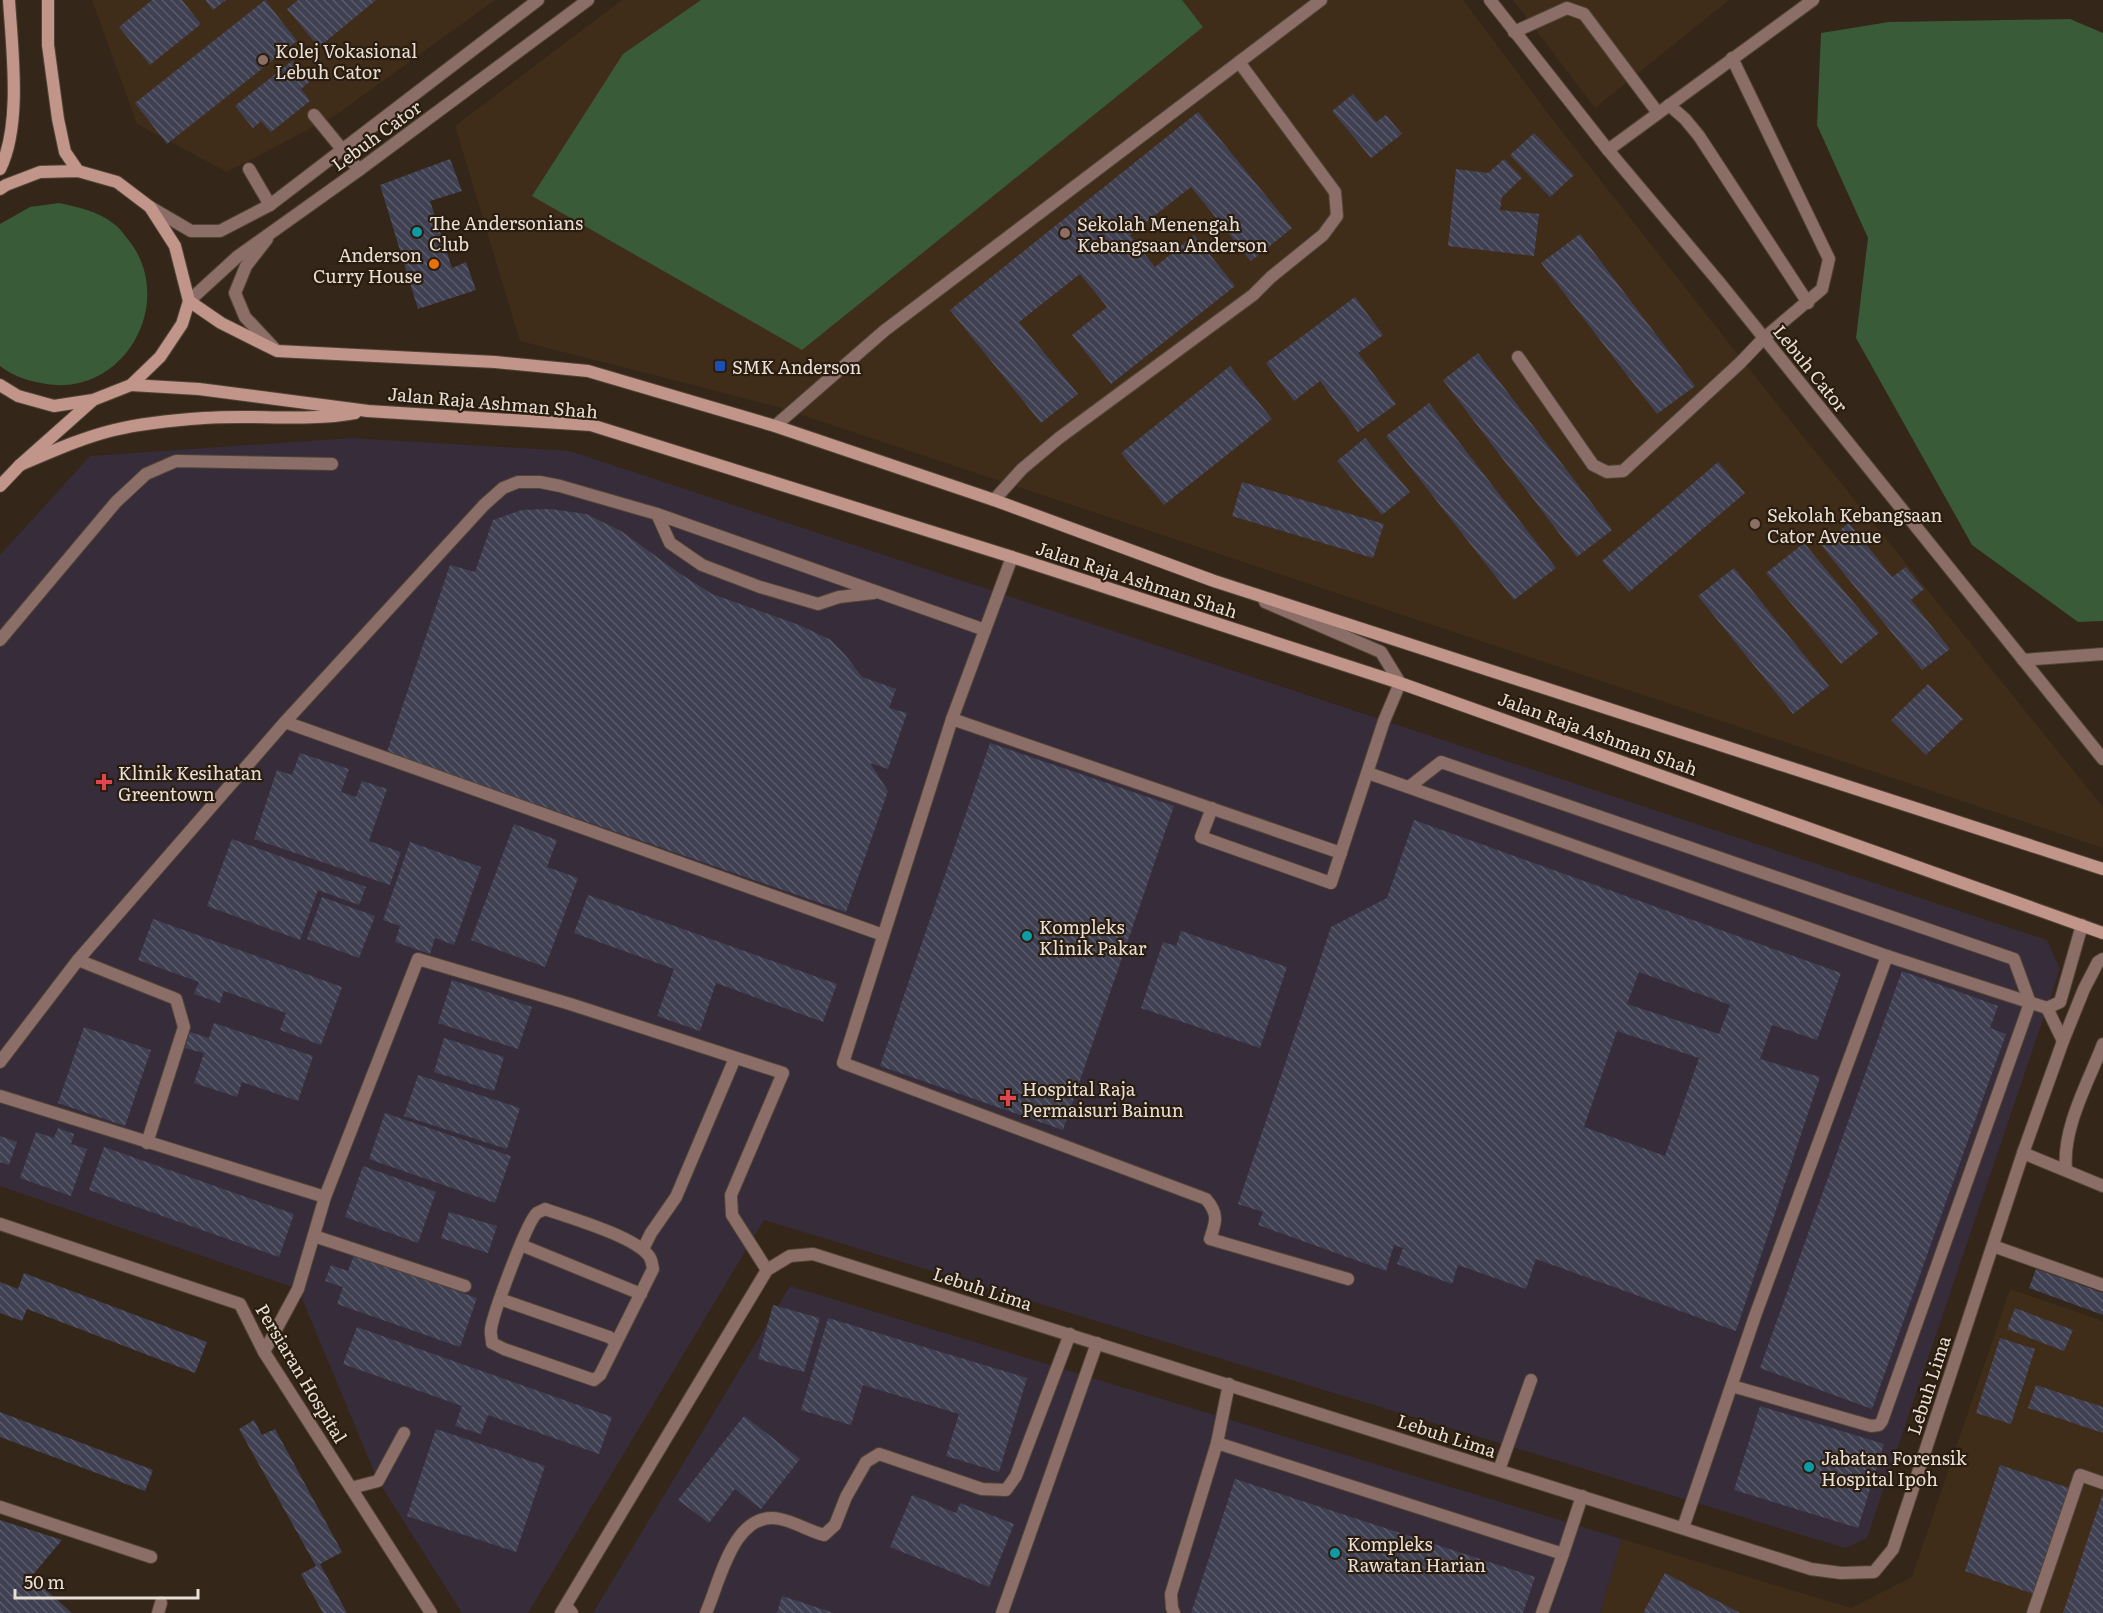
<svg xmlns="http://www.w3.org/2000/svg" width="2103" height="1613" viewBox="0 0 2103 1613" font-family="Literata,serif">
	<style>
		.built { fill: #3f2d1a }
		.medical { fill: #372c3a }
		.green { fill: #395b37 }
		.building { fill: url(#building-back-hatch); fill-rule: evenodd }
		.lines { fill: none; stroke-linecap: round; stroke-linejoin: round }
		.service-casing { stroke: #514436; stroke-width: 14 }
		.minor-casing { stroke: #514436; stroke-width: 14 }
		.secondary-casing { stroke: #514436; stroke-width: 14 }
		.service { stroke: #8a6e67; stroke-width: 12 }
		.minor { stroke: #8a6e67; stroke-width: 12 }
		.secondary { stroke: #c1958a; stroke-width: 12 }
		.education-dot { fill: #8d6e63; stroke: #2a1d0f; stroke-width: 2 }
		.culture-dot { fill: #0f9aa8; stroke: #2a1d0f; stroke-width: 2 }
		.food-dot { fill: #e8710a; stroke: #2a1d0f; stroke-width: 2 }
		.transit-dot { fill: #1a4fb4; stroke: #2a1d0f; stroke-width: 2 }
		.health-dot { fill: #e0444e; stroke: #2a1d0f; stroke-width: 2 }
		.labels { text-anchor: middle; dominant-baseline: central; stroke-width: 4.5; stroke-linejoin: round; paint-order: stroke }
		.poi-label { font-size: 18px; fill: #e8dfd6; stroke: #2a1d0f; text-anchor: start }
		.street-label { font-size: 18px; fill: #e8dfd6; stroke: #2a1d0f }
	</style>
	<defs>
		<pattern id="building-back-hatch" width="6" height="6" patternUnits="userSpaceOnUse" patternTransform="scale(1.5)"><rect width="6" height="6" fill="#3f4052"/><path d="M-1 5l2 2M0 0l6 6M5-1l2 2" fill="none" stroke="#5b5b6a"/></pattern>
	</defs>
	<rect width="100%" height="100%" fill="#342618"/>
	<!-- built -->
	<g class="built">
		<path d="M92,0H495L336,115L227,172L137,124Z"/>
		<path d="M622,0H1463L1553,120L1773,399L2103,807V848L775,406L520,341L455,126Z"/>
		<path d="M1513,0H1729L1595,108Z"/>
		<path d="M2010,1289L2103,1321V1613H1600L1622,1539L1851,1608L1912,1577Z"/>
	</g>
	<!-- medical -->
	<g class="medical">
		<path d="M352,438L570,451L2047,940L2060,969L1867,1538L1845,1548L764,1220L528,1613H462L378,1481L298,1289L0,1186V555L90,456Z"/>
		<path d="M790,1286L1622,1539L1600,1613H593Z"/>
	</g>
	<!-- green -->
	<g class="green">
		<path d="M701,0H1182L1203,27L802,350L532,196L623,54Z"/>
		<path d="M2070,19L2103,33V621L2078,622L1972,545L1856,338L1868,238L1817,125L1821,33L1889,22Z"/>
		<path d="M59,203C78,207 98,211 114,224C119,227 123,233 126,237C179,298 126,397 46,384C29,381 14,377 0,366V224L30,207Z"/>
	</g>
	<!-- building -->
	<g class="building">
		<path d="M152,0H182L201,24L150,65L119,27Z"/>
		<path d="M205,0H226L213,10Z"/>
		<path d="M265,0L297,41L167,144L135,103Z"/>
		<path d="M298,0H376L319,47L287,9Z"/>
		<path d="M293,60L310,81L301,89L310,101L271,132L261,121L253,128L235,106Z"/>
		<path d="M1353,94L1376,122L1386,115L1402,134L1371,158L1332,111Z"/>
		<path d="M1198,112L1292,228L1251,261L1191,187L1130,235L1155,267L1194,235L1235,286L1111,384L1072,335L1107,307L1080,274L1019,322L1078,394L1041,423L950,310Z"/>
		<path d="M1534,133L1574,175L1550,197L1510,155Z"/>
		<path d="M450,159L462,191L430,201L452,268L466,262L476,290L418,309L380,185Z"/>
		<path d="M1504,159L1522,178L1502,197L1500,210L1539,214L1534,256L1448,246L1456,169L1488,173Z"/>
		<path d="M1580,234L1695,386L1657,414L1541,263Z"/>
		<path d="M1355,297L1383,335L1358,353L1396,404L1358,432L1320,381L1294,401L1266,363Z"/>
		<path d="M1478,353L1612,530L1577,557L1443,380Z"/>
		<path d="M1230,366L1272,419L1164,505L1121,453Z"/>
		<path d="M1429,403L1556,568L1514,600L1386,436Z"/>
		<path d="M1365,438L1410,492L1382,515L1337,461Z"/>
		<path d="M1718,462L1745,493L1629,592L1602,561Z"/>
		<path d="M1242,482L1384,524L1373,558L1232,516Z"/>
		<path d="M550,509L586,514L621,531L679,573L712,594L799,625L831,640L846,656L862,677L896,689L889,708L907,713L888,769L870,763L888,791L846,912L387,752L450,565L475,572L493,520L522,510Z"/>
		<path d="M1849,523L1892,577L1906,567L1924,589L1911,600L1950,649L1922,670L1821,545Z"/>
		<path d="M1804,543L1879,633L1841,664L1766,573Z"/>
		<path d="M1734,568L1829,686L1793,714L1698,596Z"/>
		<path d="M1928,684L1963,719L1926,755L1891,720Z"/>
		<path d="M990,743L1174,806L1063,1130L880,1066Z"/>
		<path d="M300,753L349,769L341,792L356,797L362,781L387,789L369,841L401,852L390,885L254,839L277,770L292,775Z"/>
		<path d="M1414,820L1841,973L1817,1040L1772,1025L1760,1059L1820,1077L1736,1331L1536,1259L1526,1289L1458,1265L1452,1284L1397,1264L1403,1248L1394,1245L1386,1271L1258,1225L1263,1212L1238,1204L1331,927L1387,898ZM1639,972L1730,1005L1719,1034L1627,1004ZM1617,1031L1699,1058L1665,1156L1584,1127Z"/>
		<path d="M514,824L557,840L547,867L578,878L545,967L471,940Z"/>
		<path d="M232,839L366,887L359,905L318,890L300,940L207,906Z"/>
		<path d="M410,842L481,867L454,945L435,938L430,954L395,942L400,926L383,920Z"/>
		<path d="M588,895L837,984L823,1022L716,983L700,1031L657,1016L674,969L574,933Z"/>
		<path d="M322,897L375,916L359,958L307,939Z"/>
		<path d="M153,919L342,987L321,1045L280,1030L286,1013L224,991L220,1003L194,994L199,982L138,960Z"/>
		<path d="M1181,931L1287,967L1260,1048L1141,1008L1163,942L1176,946Z"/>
		<path d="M1902,971L1998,1006L1990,1028L2006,1034L1872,1409L1760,1368Z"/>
		<path d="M452,980L532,1007L518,1049L438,1023Z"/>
		<path d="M214,1023L313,1056L298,1101L242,1082L237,1097L194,1083L204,1053L185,1048L190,1032L209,1038Z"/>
		<path d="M84,1027L151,1050L125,1126L58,1103Z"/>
		<path d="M444,1038L504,1057L494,1091L434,1072Z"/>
		<path d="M418,1075L520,1108L507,1149L404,1116Z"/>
		<path d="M385,1113L511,1156L495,1203L369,1159Z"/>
		<path d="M58,1128L74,1134L71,1144L87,1149L71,1196L20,1178L36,1132L54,1138Z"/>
		<path d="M0,1136L17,1142L9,1165L0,1162Z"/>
		<path d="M104,1147L294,1214L279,1257L89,1190Z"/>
		<path d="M363,1166L436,1192L418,1243L345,1217Z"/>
		<path d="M449,1212L497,1226L488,1253L441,1238Z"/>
		<path d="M354,1255L477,1298L460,1347L337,1304L343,1287L325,1281L331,1265L348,1271Z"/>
		<path d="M2036,1269L2103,1293V1315L2029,1288Z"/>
		<path d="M24,1273L207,1342L195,1373L27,1309L22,1321L0,1313V1282L18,1289Z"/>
		<path d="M773,1305L820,1318L804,1372L758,1359Z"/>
		<path d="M2015,1308L2073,1330L2064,1351L2007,1329Z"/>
		<path d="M828,1318L1027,1378L999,1472L946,1456L959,1414L863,1385L851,1425L801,1410Z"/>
		<path d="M357,1327L612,1417L599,1454L488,1415L481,1434L455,1426L462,1406L343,1364Z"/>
		<path d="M2000,1338L2035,1349L2011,1424L1976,1413Z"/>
		<path d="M2036,1385L2103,1407V1433L2028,1408Z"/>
		<path d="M1760,1406L1884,1444L1858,1528L1734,1490Z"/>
		<path d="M0,1412L153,1470L145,1491L0,1437Z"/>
		<path d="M744,1416L800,1459L761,1509L735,1489L709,1523L678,1500Z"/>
		<path d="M254,1420L262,1435L275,1429L342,1552L320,1564L347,1613H323L301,1574L316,1566L239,1429Z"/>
		<path d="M436,1429L545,1466L516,1552L407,1516Z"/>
		<path d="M2000,1465L2072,1489L2037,1595L1965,1571Z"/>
		<path d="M1235,1479L1535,1577L1523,1613H1191Z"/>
		<path d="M2103,1493V1613H2063Z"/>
		<path d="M912,1495L956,1513L960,1503L1014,1524L989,1587L890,1547Z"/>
		<path d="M0,1520L62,1540L31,1577L72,1613H0Z"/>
		<path d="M1665,1573L1740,1613H1643Z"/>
		<path d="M782,1596L834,1613H777Z"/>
	</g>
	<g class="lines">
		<defs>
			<g id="service">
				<path d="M1514,32L1567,8L1584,14L1658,113"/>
				<path d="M1669,105L1685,119L1699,136L1808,303"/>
				<path d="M314,115L359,170"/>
				<path d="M1608,150L1813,0"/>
				<path d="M249,169L270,205"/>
				<path d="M1518,357L1593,465L1607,472L1623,471L1740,363L1764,338L1822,289L1829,259L1732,58"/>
				<path d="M775,426L884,331L1321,0"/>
				<path d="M994,500L1022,469L1059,438L1253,295L1271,277L1323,235L1337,216L1335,192L1239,62"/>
				<path d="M657,514L670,543L702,565L760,587L818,604L839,597L874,593"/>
				<path d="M1012,557L952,719L843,1063L1206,1199C1219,1214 1216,1222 1210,1239L1348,1279"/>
				<path d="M0,640L116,502L146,474L176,461L332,464"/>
				<path d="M2023,660L2103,654"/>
				<path d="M952,719L1341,853"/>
				<path d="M285,722L883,935"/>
				<path d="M1368,773L1887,956L2047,1008L2060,1002L2082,925"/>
				<path d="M1409,787L1441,762L2014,959L2030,1003L1882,1421L1879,1425L1871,1426L1732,1386"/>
				<path d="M1212,808L1201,837L1331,883L1384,721L1400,683L1381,652L1265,602"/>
				<path d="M78,960L176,999L184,1027L147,1143"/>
				<path d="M2047,1008L2063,1041"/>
				<path d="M0,1062L78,960L285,722L484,505L503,488L518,482H540L560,486L657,514L985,630"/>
				<path d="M0,1096L325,1197"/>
				<path d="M2023,1153L2103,1186"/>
				<path d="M2066,1170C2062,1128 2088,1083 2103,1044"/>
				<path d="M545,1209C570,1218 634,1236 649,1256C652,1260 652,1264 653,1269L600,1375L594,1380L504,1349L492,1343C492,1338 490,1333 491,1329C493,1314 527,1221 537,1213C538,1212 544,1210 545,1209Z"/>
				<path d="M314,1236L465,1286"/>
				<path d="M521,1245L641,1294"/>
				<path d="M1993,1246L2103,1285"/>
				<path d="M643,1249L651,1233L676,1197L735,1058"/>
				<path d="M500,1299L609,1337L616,1342"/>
				<path d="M264,1352L298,1289L325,1197L418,959L570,1004L783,1073L731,1195L732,1215L767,1270"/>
				<path d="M1229,1384L1217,1443L1563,1554L1582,1496"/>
				<path d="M1499,1470L1531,1380"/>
				<path d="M351,1488L378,1481L404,1433"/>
				<path d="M0,1507L151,1557"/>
				<path d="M1683,1528L1755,1316L1887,956"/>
				<path d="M566,1606L572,1613"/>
				<path d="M158,1613L161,1603"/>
				<path d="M706,1613C720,1581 734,1509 780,1519C795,1522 809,1531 824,1535L835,1525L846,1497L866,1462L879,1454L982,1489L1006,1490L1016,1476L1070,1334"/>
				<path d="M1002,1613L1097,1343"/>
				<path d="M1174,1613L1172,1608L1171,1594L1217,1443"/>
				<path d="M1542,1613L1563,1554"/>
				<path d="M2033,1613L2080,1475L2103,1483"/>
			</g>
			<g id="minor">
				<path d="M1490,0L1608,150L1719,282L2103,759"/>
				<path d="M150,207L191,231H220L270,205L538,0"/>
				<path d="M267,239L246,266L235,293L245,317L275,349"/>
				<path d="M189,301L237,257L359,170L588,0"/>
				<path d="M0,1224L240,1304L264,1352L431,1613"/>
				<path d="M561,1613L767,1270L790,1256L813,1254L1811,1569L1841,1573L1874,1572L1893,1549L2023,1153L2063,1041L2084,989L2098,962L2103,959"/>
			</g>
			<g id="secondary">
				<path d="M48,0V45L58,119L65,152L78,171"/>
				<path d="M0,169C22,125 12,49 9,0"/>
				<path d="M0,189L6,185L40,172L78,171L117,182L150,207L175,246L189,301L182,324L160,357L131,385L93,400L54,406L18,396L0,385"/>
				<path d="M189,301L221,323L277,351L495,362L588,371L775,426L994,500L1214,581L2103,869"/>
				<path d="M131,385L199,389L368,411L591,425L1012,557L1400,683L2103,933"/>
				<path d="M20,465C51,452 81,438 114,430C143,423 175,420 204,418C255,414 305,422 355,413"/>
				<path d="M0,486L20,465L92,401"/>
			</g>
		</defs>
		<!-- service casing -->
		<use href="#service" class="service-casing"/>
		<!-- minor casing -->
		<use href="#minor" class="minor-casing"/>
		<!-- secondary casing -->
		<use href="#secondary" class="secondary-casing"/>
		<!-- service -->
		<use href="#service" class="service"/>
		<!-- minor -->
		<use href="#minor" class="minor"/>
		<!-- secondary -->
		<use href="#secondary" class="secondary"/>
	</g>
	<!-- markers -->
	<g class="education-dot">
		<circle cx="263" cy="60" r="6"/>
		<circle cx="1065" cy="233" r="6"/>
		<circle cx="1755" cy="524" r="6"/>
	</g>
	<g class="culture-dot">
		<circle cx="417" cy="232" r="6"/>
		<circle cx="1027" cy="936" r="6"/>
		<circle cx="1809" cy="1467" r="6"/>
		<circle cx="1335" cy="1553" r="6"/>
	</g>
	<circle class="food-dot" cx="434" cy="264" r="6"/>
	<rect class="transit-dot" x="714" y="360" width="12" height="12" rx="3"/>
	<g class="health-dot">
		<path d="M101 773h6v6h6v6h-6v6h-6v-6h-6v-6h6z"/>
		<path d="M1005 1089h6v6h6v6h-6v6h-6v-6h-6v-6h6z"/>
	</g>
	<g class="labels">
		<!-- poi labels -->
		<g class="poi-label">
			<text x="275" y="50">Kolej Vokasional<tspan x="275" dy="21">Lebuh Cator</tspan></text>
			<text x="429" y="222">The Andersonians<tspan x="429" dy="21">Club</tspan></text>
			<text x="1077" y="223">Sekolah Menengah<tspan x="1077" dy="21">Kebangsaan Anderson</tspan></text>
			<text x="422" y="254" text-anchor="end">Anderson<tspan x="422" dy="21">Curry House</tspan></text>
			<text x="732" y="366">SMK Anderson</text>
			<text x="1767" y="514">Sekolah Kebangsaan<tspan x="1767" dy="21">Cator Avenue</tspan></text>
			<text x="118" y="772">Klinik Kesihatan<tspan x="118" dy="21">Greentown</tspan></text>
			<text x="1039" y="926">Kompleks<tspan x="1039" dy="21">Klinik Pakar</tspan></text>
			<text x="1022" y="1088">Hospital Raja<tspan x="1022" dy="21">Permaisuri Bainun</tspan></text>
			<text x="1821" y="1457">Jabatan Forensik<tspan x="1821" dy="21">Hospital Ipoh</tspan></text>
			<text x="1347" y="1543">Kompleks<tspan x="1347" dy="21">Rawatan Harian</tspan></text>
		</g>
		<!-- street labels -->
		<g class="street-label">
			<text transform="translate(376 135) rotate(-36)">Lebuh Cator</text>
			<text transform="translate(1811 368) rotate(51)">Lebuh Cator</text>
			<text transform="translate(493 402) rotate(5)">Jalan Raja Ashman Shah</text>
			<text transform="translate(1137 579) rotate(18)">Jalan Raja Ashman Shah</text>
			<text transform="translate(1598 733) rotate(20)">Jalan Raja Ashman Shah</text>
			<text transform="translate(983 1288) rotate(18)">Lebuh Lima</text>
			<text transform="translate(302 1373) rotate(59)">Persiaran Hospital</text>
			<text transform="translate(1928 1385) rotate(-72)">Lebuh Lima</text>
			<text transform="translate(1447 1435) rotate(18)">Lebuh Lima</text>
		</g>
	</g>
	<!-- scale -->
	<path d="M15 1589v9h183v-9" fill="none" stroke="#e8dfd6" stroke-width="3"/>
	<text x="24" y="1589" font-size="18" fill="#e8dfd6" stroke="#2a1d0f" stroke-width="4.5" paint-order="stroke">50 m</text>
</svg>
